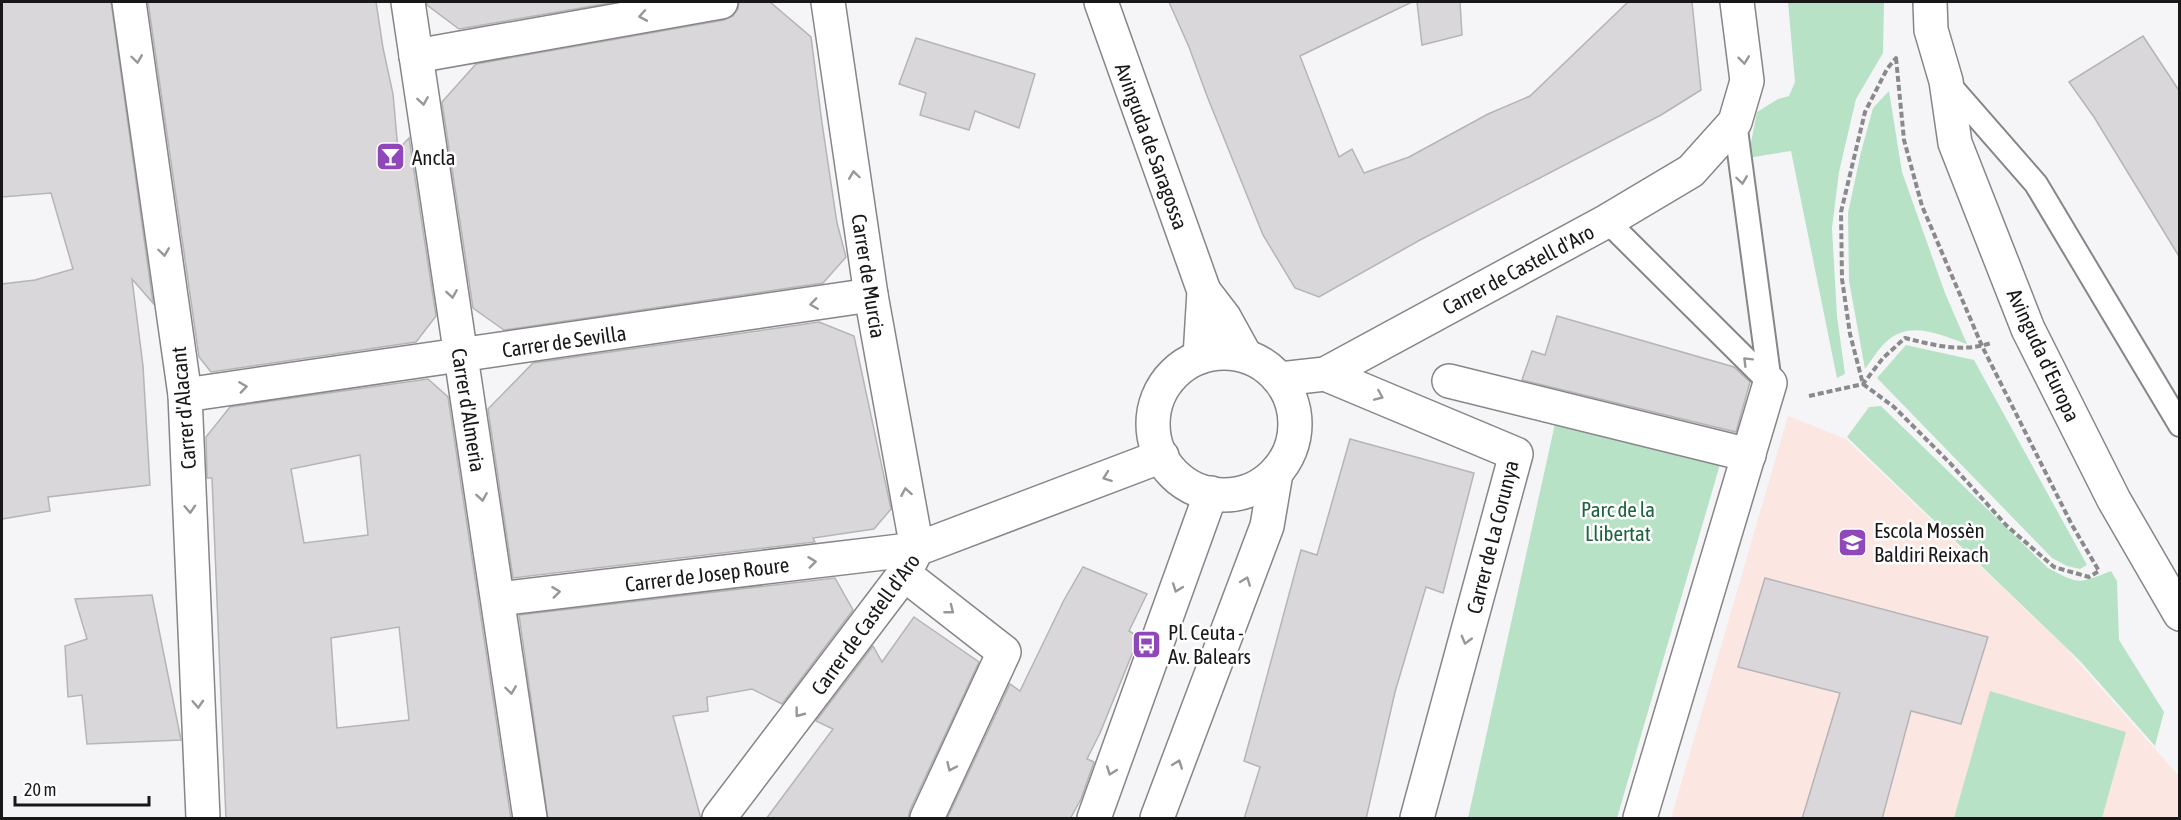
<svg xmlns="http://www.w3.org/2000/svg" width="2181" height="820" viewBox="0 0 2181 820" font-family="'Asap Condensed',sans-serif">
	<style>
		.education { fill: #fbe6e2 }
		.green { fill: #b8e2c6 }
		.building { fill: #d9d7d9; stroke: #b5b4b6; stroke-width: 1.5; fill-rule: evenodd }
		.lines { fill: none; stroke-linecap: round; stroke-linejoin: round }
		.lane-casing { stroke: #868688; stroke-width: 26 }
		.street-casing { stroke: #868688; stroke-width: 36 }
		.secondary-casing { stroke: #868688; stroke-width: 36 }
		.path { stroke: #8a8a8c; stroke-width: 4; stroke-dasharray: 6 3; stroke-linecap: butt }
		.lane { stroke: #fff; stroke-width: 22 }
		.street { stroke: #fff; stroke-width: 33 }
		.secondary { stroke: #fff; stroke-width: 33 }
		.oneway { stroke: #979798 }
		.labels { text-anchor: middle; dominant-baseline: central; stroke-width: 5; stroke-linejoin: round; paint-order: stroke }
		.street-label { font-size: 21px; fill: #181819; stroke: #fff }
		.poi-label { font-size: 21px; fill: #181819; stroke: #fff; text-anchor: start }
		.park-label { font-size: 21px; fill: #1b633d; stroke: #fff }
	</style>
	<rect width="100%" height="100%" fill="#f5f5f8"/>
	<!-- education -->
	<path class="education" d="M1788,416L1846,439L2063,645L2179,776V818H1671Z"/>
	<!-- green -->
	<g class="green">
		<path d="M1788,2H1884L1883,53L1856,99L1839,172L1832,228L1837,316L1845,374L1837,378L1791,151L1748,158L1757,112L1778,99L1789,96L1795,82Z"/>
		<path d="M1889,91L1902,172L1945,293L1967,344C1940,335 1910,319 1886,342C1878,349 1872,360 1865,369L1849,281L1848,213L1861,152L1873,108Z"/>
		<path d="M1906,345L1974,360L2087,565L2080,569L2067,566L2052,558L1877,378Z"/>
		<path d="M1881,406L2048,568C2081,585 2077,584 2111,571L2117,581L2119,640L2164,712L2155,746L2080,661L1847,437L1869,407Z"/>
		<path d="M1556,419L1721,461L1617,818H1468Z"/>
		<path d="M1990,691L2126,732L2102,818H1954Z"/>
	</g>
	<!-- building -->
	<g class="building">
		<path d="M2,2H111L153,303L132,279L143,366L150,485L48,497L50,511L2,519V284L35,280L73,269L51,193L2,197Z"/>
		<path d="M148,2H376L383,48L393,94L398,150L409,138L436,316L416,342L211,372L199,357Z"/>
		<path d="M427,2H616L459,29L427,5Z"/>
		<path d="M739,2H770L811,37L822,123L837,223L846,257L823,283L504,330L473,308L442,102L476,64L724,20L733,16L738,9Z"/>
		<path d="M1169,2H1412L1300,56L1339,157L1352,149L1364,173L1409,157L1488,114L1530,96L1628,2H1692L1701,90L1661,115L1420,240L1319,297L1295,288L1263,235L1207,96L1189,47Z"/>
		<path d="M1417,2H1460L1462,35L1422,45Z"/>
		<path d="M2143,36L2180,92V258L2094,117L2069,82Z"/>
		<path d="M916,38L1035,74L1019,128L975,111L969,130L920,115L926,93L899,84Z"/>
		<path d="M1557,316L1734,367L1750,382L1736,432L1522,380L1532,351L1545,355Z"/>
		<path d="M819,322L854,336L891,509L874,529L813,538L815,542L513,578L488,409L533,363Z"/>
		<path d="M428,379L448,397L511,819H226L212,478H207L206,437L230,407ZM360,455L368,535L304,543L291,469ZM399,627L409,720L337,728L331,638Z"/>
		<path d="M1350,439L1474,473L1443,593L1426,587L1395,692L1366,819H1244L1260,767L1244,761L1301,550L1317,555Z"/>
		<path d="M1083,567L1147,594L1129,631L1139,637L1100,733L1087,759L1094,762L1081,799L1070,819H947L1010,684L1020,691L1064,600Z"/>
		<path d="M835,578L853,610L782,704L752,689L707,697L708,711L673,716L701,819H548L519,615Z"/>
		<path d="M1765,578L1988,637L1961,724L1911,711L1882,819H1802L1840,693L1738,667Z"/>
		<path d="M152,595L181,740L87,744L82,695L68,697L65,646L87,639L75,599Z"/>
		<path d="M914,617L979,662L910,810L908,819H766L833,729L816,721L873,646L882,662Z"/>
	</g>
	<g class="lines">
		<defs>
			<g id="lane">
				<path d="M1946,81L2036,184L2180,425"/>
				<path d="M1607,221L1770,383L1735,122"/>
			</g>
			<g id="street">
				<path d="M129,2L185,395L203,818"/>
				<path d="M408,2L530,818"/>
				<path d="M1101,2L1204,291L1200,357"/>
				<path d="M416,56L721,2"/>
				<path d="M1204,291L1224,317L1245,355"/>
				<circle cx="1224" cy="424" r="71"/>
				<path d="M1325,374L1516,454L1417,818"/>
				<path d="M1280,379L1325,374L1607,221L1691,171L1735,122L1747,81L1737,2"/>
				<path d="M1449,381L1749,455"/>
				<path d="M185,395L871,295"/>
				<path d="M904,574L1004,652L927,818"/>
				<path d="M498,599L917,549L871,295L828,2"/>
				<path d="M719,818L904,574L917,549L1162,456"/>
				<path d="M1094,818L1211,493"/>
				<path d="M1157,818L1267,526L1276,473"/>
				<path d="M1640,818L1770,383"/>
			</g>
			<path id="secondary" d="M1930,2L1931,30L1946,81L1955,143L2028,329L2114,500L2180,614"/>
		</defs>
		<!-- lane casing -->
		<use href="#lane" class="lane-casing"/>
		<!-- street casing -->
		<use href="#street" class="street-casing"/>
		<!-- secondary casing -->
		<use href="#secondary" class="secondary-casing"/>
		<!-- path -->
		<g class="path">
			<path d="M1896,58L1904,140L1922,206L1982,346L2072,525L2099,571L2089,577L2054,567L2007,526L1949,462L1894,407L1863,384L1850,334L1842,279L1841,212L1865,112L1887,69Z"/>
			<path d="M1809,396L1863,384L1883,358L1905,338C1933,345 1962,353 1991,343"/>
		</g>
		<!-- lane -->
		<use href="#lane" class="lane"/>
		<!-- street -->
		<use href="#street" class="street"/>
		<!-- secondary -->
		<use href="#secondary" class="secondary"/>
	</g>
	<!-- one-way arrows -->
	<defs><path id="oneway-chevron" d="M-2-3.5L2.5 0L-2 3.5" fill="none" stroke-width="1.6" stroke-linecap="round" stroke-linejoin="round" transform="scale(1.5)"/></defs>
	<g class="oneway">
		<use href="#oneway-chevron" transform="translate(643 16) rotate(170)"/>
		<use href="#oneway-chevron" transform="translate(137 59) rotate(82)"/>
		<use href="#oneway-chevron" transform="translate(1744 60) rotate(83)"/>
		<use href="#oneway-chevron" transform="translate(423 101) rotate(81)"/>
		<use href="#oneway-chevron" transform="translate(854 175) rotate(-98)"/>
		<use href="#oneway-chevron" transform="translate(1742 180) rotate(82)"/>
		<use href="#oneway-chevron" transform="translate(164 252) rotate(82)"/>
		<use href="#oneway-chevron" transform="translate(452 294) rotate(81)"/>
		<use href="#oneway-chevron" transform="translate(814 304) rotate(172)"/>
		<use href="#oneway-chevron" transform="translate(1747 361) rotate(-135)"/>
		<use href="#oneway-chevron" transform="translate(243 387) rotate(-8)"/>
		<use href="#oneway-chevron" transform="translate(1379 396) rotate(23)"/>
		<use href="#oneway-chevron" transform="translate(1107 477) rotate(160)"/>
		<use href="#oneway-chevron" transform="translate(906 492) rotate(-100)"/>
		<use href="#oneway-chevron" transform="translate(482 497) rotate(81)"/>
		<use href="#oneway-chevron" transform="translate(190 509) rotate(87)"/>
		<use href="#oneway-chevron" transform="translate(812 562) rotate(-7)"/>
		<use href="#oneway-chevron" transform="translate(1246 581) rotate(-69)"/>
		<use href="#oneway-chevron" transform="translate(1177 588) rotate(110)"/>
		<use href="#oneway-chevron" transform="translate(556 592) rotate(-7)"/>
		<use href="#oneway-chevron" transform="translate(950 610) rotate(38)"/>
		<use href="#oneway-chevron" transform="translate(1466 640) rotate(105)"/>
		<use href="#oneway-chevron" transform="translate(511 690) rotate(82)"/>
		<use href="#oneway-chevron" transform="translate(198 704) rotate(87)"/>
		<use href="#oneway-chevron" transform="translate(799 713) rotate(127)"/>
		<use href="#oneway-chevron" transform="translate(1178 764) rotate(-69)"/>
		<use href="#oneway-chevron" transform="translate(951 767) rotate(115)"/>
		<use href="#oneway-chevron" transform="translate(1111 771) rotate(110)"/>
	</g>
	<!-- icons -->
	<defs>
		<symbol id="bar-square" viewBox="-11 -11 22 22"><rect x="-9" y="-9" width="18" height="18" rx="4" fill="#8f47ba" stroke="#fff"/><path d="M-6-5H6L.8 .8V4.5H3.5V6h-7V4.5H-.8V.8Z" fill="#fff"/></symbol>
		<symbol id="school-square" viewBox="-11 -11 22 22"><rect x="-9" y="-9" width="18" height="18" rx="4" fill="#8f47ba" stroke="#fff"/><path d="M0-5L7-2L0 1L-7-2ZM-4 1L0 2.5L4 1V4Q0 6-4 4Z" fill="#fff"/></symbol>
		<symbol id="bus-square" viewBox="-11 -11 22 22"><rect x="-9" y="-9" width="18" height="18" rx="4" fill="#8f47ba" stroke="#fff"/><path d="M-5-6H5V4H4V6H2V4H-2V6H-4V4H-5ZM-3.5-4V0h7V-4ZM-3.5 1.2v1.5H-2V1.2ZM2 1.2v1.5H3.5V1.2Z" fill="#fff"/></symbol>
	</defs>
	<g fill-rule="evenodd">
		<use href="#bar-square" x="374" y="140" width="33" height="33"/>
		<use href="#school-square" x="1836" y="526" width="33" height="33"/>
		<use href="#bus-square" x="1130" y="628" width="33" height="33"/>
	</g>
	<g class="labels">
		<!-- street labels -->
		<g class="street-label">
			<text transform="translate(1152 146) rotate(70)">Avinguda de Saragossa</text>
			<text transform="translate(1518 269) rotate(-28)">Carrer de Castell d'Aro</text>
			<text transform="translate(869 276) rotate(81)">Carrer de Murcia</text>
			<text transform="translate(564 341) rotate(-8)">Carrer de Sevilla</text>
			<text transform="translate(2044 355) rotate(65)">Avinguda d'Europa</text>
			<text transform="translate(183 408) rotate(-95)">Carrer d'Alacant</text>
			<text transform="translate(469 410) rotate(81)">Carrer d'Almeria</text>
			<text transform="translate(1492 537) rotate(-76)">Carrer de La Corunya</text>
			<text transform="translate(707 574) rotate(-7)">Carrer de Josep Roure</text>
			<text transform="translate(865 624) rotate(-54)">Carrer de Castell d'Aro</text>
		</g>
		<!-- poi labels -->
		<g class="poi-label">
			<text x="412" y="157">Ancla</text>
			<text x="1874" y="530">Escola Mossèn<tspan x="1874" dy="24">Baldiri Reixach</tspan></text>
			<text x="1168" y="632">Pl. Ceuta -<tspan x="1168" dy="24">Av. Balears</tspan></text>
		</g>
		<!-- park labels -->
		<g class="park-label">
			<text x="1618" y="509">Parc de la<tspan x="1618" dy="24">Llibertat</tspan></text>
		</g>
	</g>
	<!-- border -->
	<rect width="2181" height="820" fill="none" stroke="#181819" stroke-width="6"/>
	<!-- scale -->
	<path d="M15 796v9h134v-9" fill="none" stroke="#181819" stroke-width="3"/>
	<text x="24" y="796" font-size="18" fill="#181819" stroke="#ffffff" stroke-width="4.5" paint-order="stroke">20 m</text>
</svg>
